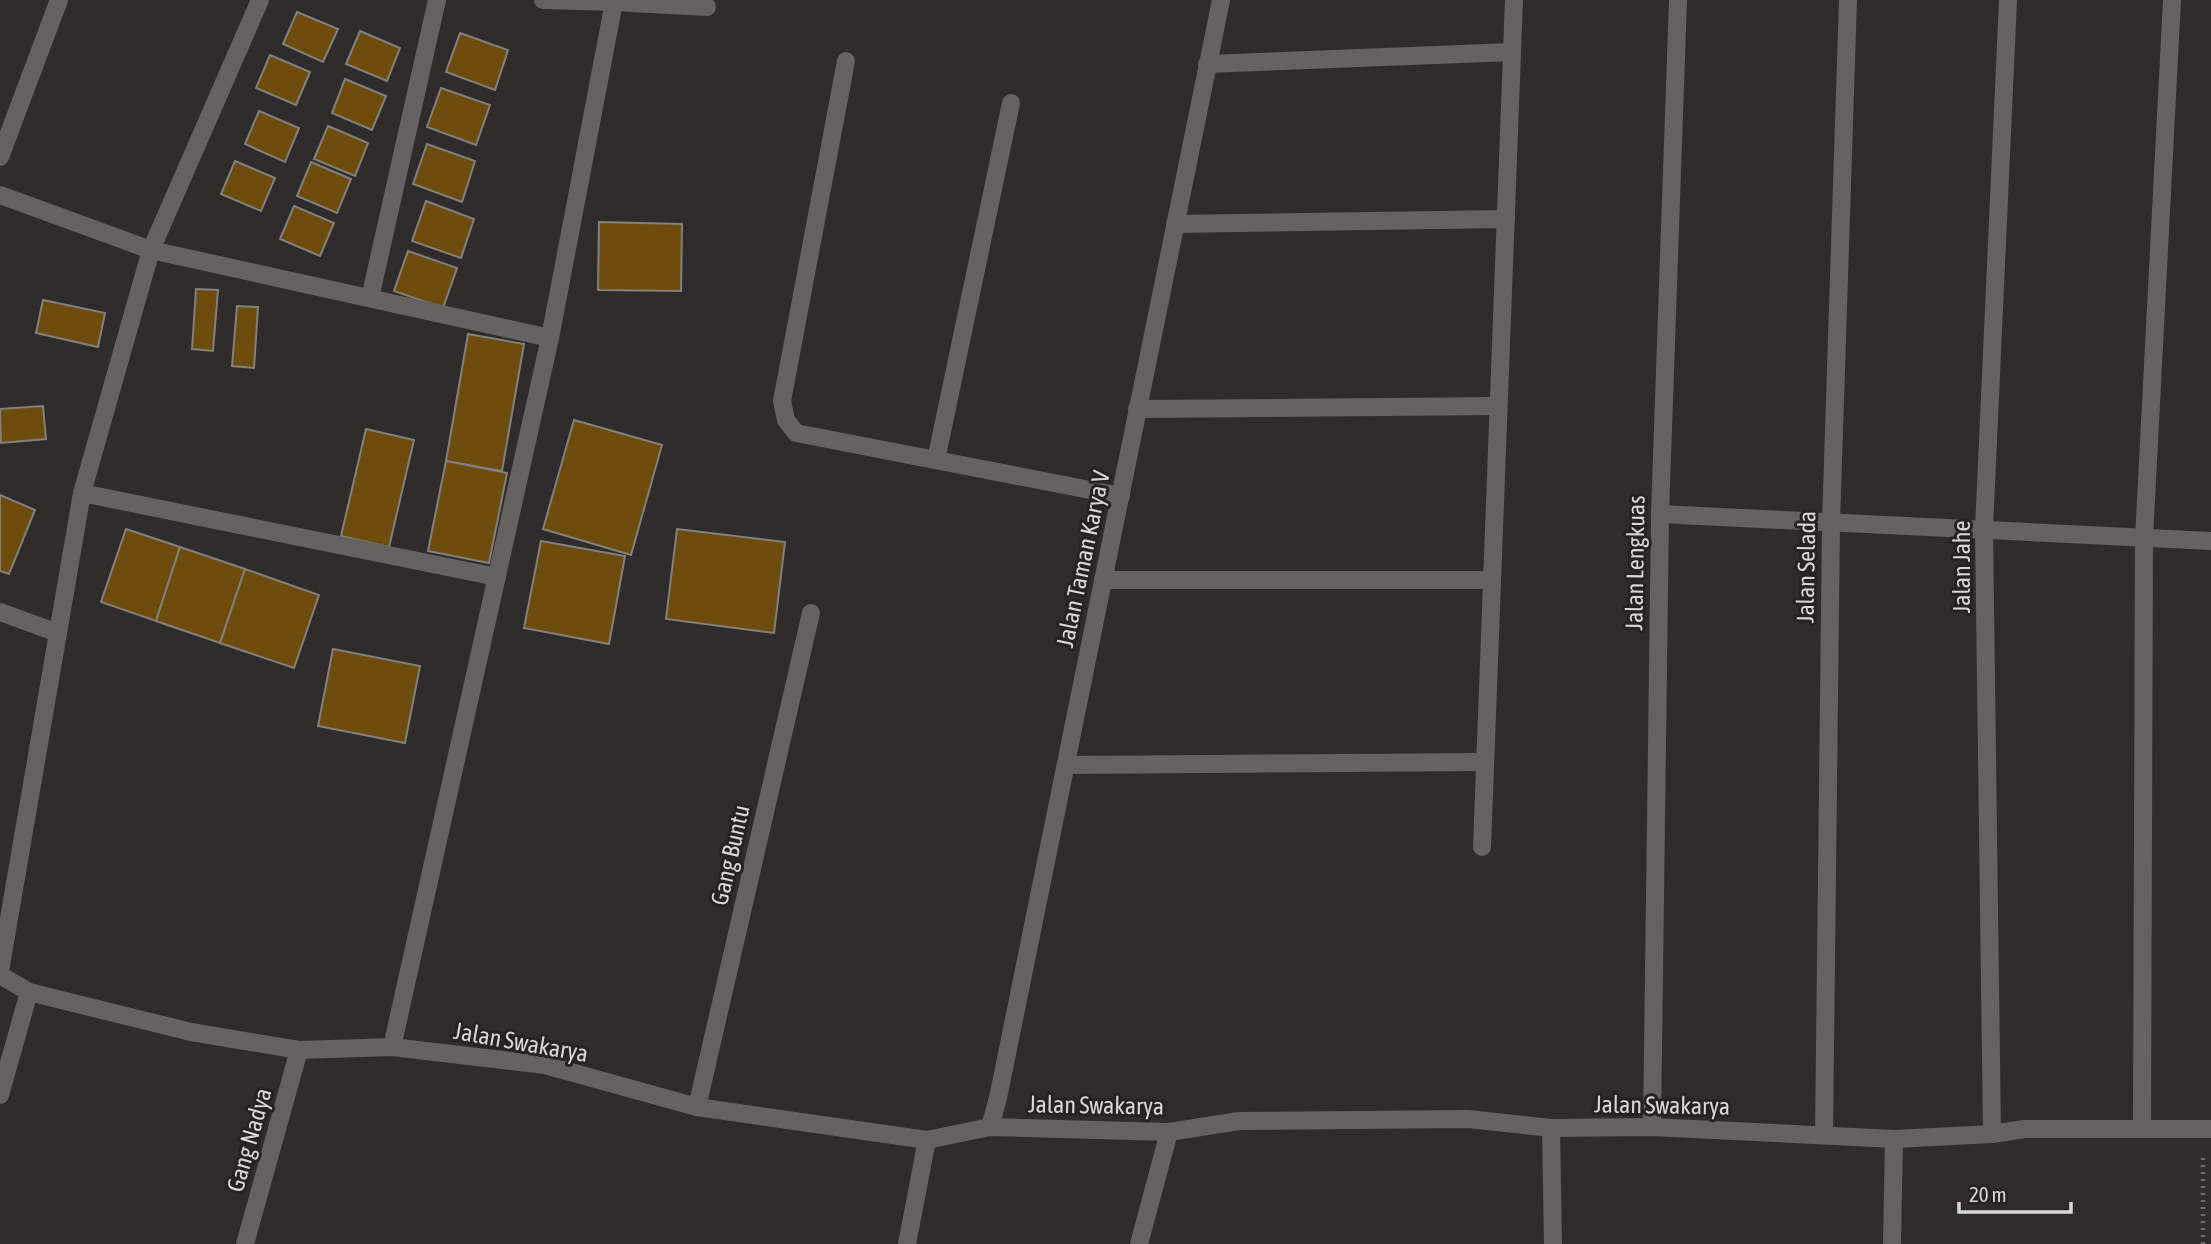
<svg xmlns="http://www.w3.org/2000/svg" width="2211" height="1244" viewBox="0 0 2211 1244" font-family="'Asap Condensed',sans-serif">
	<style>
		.building { fill: #6d4b0d; stroke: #82807d; stroke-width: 2 }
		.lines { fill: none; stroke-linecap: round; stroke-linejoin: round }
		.path { stroke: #6b6a68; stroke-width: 4.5; stroke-dasharray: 2 5; stroke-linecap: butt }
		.street { stroke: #636261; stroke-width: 18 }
		.labels { text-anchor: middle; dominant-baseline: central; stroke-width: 6; stroke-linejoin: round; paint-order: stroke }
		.street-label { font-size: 24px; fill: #d8d7d5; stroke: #242320 }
	</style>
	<rect width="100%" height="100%" fill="#2e2c2a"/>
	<!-- building -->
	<g class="building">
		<path d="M297,12L338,29L323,62L283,44Z"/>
		<path d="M360,31L400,48L387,81L346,64Z"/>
		<path d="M460,33L508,50L495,90L446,72Z"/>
		<path d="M270,55L310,72L296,105L256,88Z"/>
		<path d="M345,79L386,96L372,130L332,113Z"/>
		<path d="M441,88L490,105L476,145L427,127Z"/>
		<path d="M259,111L299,128L285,162L245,144Z"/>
		<path d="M328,126L368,143L355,176L314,159Z"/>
		<path d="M427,144L475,161L462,202L413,184Z"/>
		<path d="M235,161L275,178L261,211L221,194Z"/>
		<path d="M311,162L351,179L337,213L297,196Z"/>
		<path d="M426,201L474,219L461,258L412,241Z"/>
		<path d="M294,206L334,223L320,256L280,239Z"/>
		<path d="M599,222L682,224L681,291L598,290Z"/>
		<path d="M408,251L457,268L443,308L394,291Z"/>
		<path d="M196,289L218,290L213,351L192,349Z"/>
		<path d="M43,300L105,313L98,347L36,333Z"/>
		<path d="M237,306L258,307L254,368L232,366Z"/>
		<path d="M468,334L524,344L502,471L446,461Z"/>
		<path d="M43,406L46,439L1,443L0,409Z"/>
		<path d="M574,420L662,445L631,555L543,529Z"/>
		<path d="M366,429L414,440L389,547L341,536Z"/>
		<path d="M446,461L507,473L489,563L428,551Z"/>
		<path d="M0,495L35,510L9,574L0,571Z"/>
		<path d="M126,529L180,547L156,621L101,602Z"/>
		<path d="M677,529L785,542L774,633L666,619Z"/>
		<path d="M541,541L625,556L609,644L524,628Z"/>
		<path d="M180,547L245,569L220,643L156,621Z"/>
		<path d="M245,569L319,595L294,668L220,643Z"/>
		<path d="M333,649L420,666L405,743L318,726Z"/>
	</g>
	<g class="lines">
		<!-- path -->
		<path class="path" d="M2203,1244V1155"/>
		<!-- street -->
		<g class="street">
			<path d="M614,2L707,7"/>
			<path d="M846,61L782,401L786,420L796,433L1121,496"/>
			<path d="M1207,64L1512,52"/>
			<path d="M0,157L59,0"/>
			<path d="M0,195L151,250L550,338"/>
			<path d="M1175,224L1506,219"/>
			<path d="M370,298L437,0"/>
			<path d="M1137,409L1498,406"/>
			<path d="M936,460L1011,103"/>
			<path d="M82,493L497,577"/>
			<path d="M1660,514L2211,541"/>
			<path d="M1103,580H1492"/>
			<path d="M0,612L58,633"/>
			<path d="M1066,765L1485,762"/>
			<path d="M1482,847L1514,0"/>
			<path d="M0,971L82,493L151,250L260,0"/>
			<path d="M0,975L29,992L191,1032L299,1050L392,1047L545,1065L697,1107L927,1140L990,1127L1169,1132L1239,1121L1468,1119L1551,1128L1652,1127L1894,1139L1992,1134L2024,1129H2211"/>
			<path d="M392,1047L550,338L614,2L543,0"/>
			<path d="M0,1095L29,992"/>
			<path d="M697,1107L811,613"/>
			<path d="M990,1127L998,1098L1221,0"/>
			<path d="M1652,1127L1660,514L1678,0"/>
			<path d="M1551,1128L1553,1244"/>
			<path d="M2142,1128L2144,538L2172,0"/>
			<path d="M1992,1134L1984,529L2008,0"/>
			<path d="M1824,1135L1831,523L1848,0"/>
			<path d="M245,1244L299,1050"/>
			<path d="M907,1244L927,1140"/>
			<path d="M1139,1244L1169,1132"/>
			<path d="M1892,1244L1894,1139"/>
		</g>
	</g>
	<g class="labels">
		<!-- street labels -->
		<g class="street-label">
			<text transform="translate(1083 559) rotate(-78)">Jalan Taman Karya V</text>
			<text transform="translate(1635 563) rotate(-89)">Jalan Lengkuas</text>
			<text transform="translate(1806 567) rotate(-89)">Jalan Selada</text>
			<text transform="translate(1961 567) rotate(-90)">Jalan Jahe</text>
			<text transform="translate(730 855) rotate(-77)">Gang Buntu</text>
			<text transform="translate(521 1042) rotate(10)">Jalan Swakarya</text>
			<text transform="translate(1096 1105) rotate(1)">Jalan Swakarya</text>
			<text transform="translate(1662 1105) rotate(1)">Jalan Swakarya</text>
			<text transform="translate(249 1140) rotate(-74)">Gang Nadya</text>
		</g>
	</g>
	<!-- scale -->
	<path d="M1959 1202v10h112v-10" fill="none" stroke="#d8d7d5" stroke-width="3.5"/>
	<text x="1969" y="1202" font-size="21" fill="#d8d7d5" stroke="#242320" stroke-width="5" paint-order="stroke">20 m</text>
</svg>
